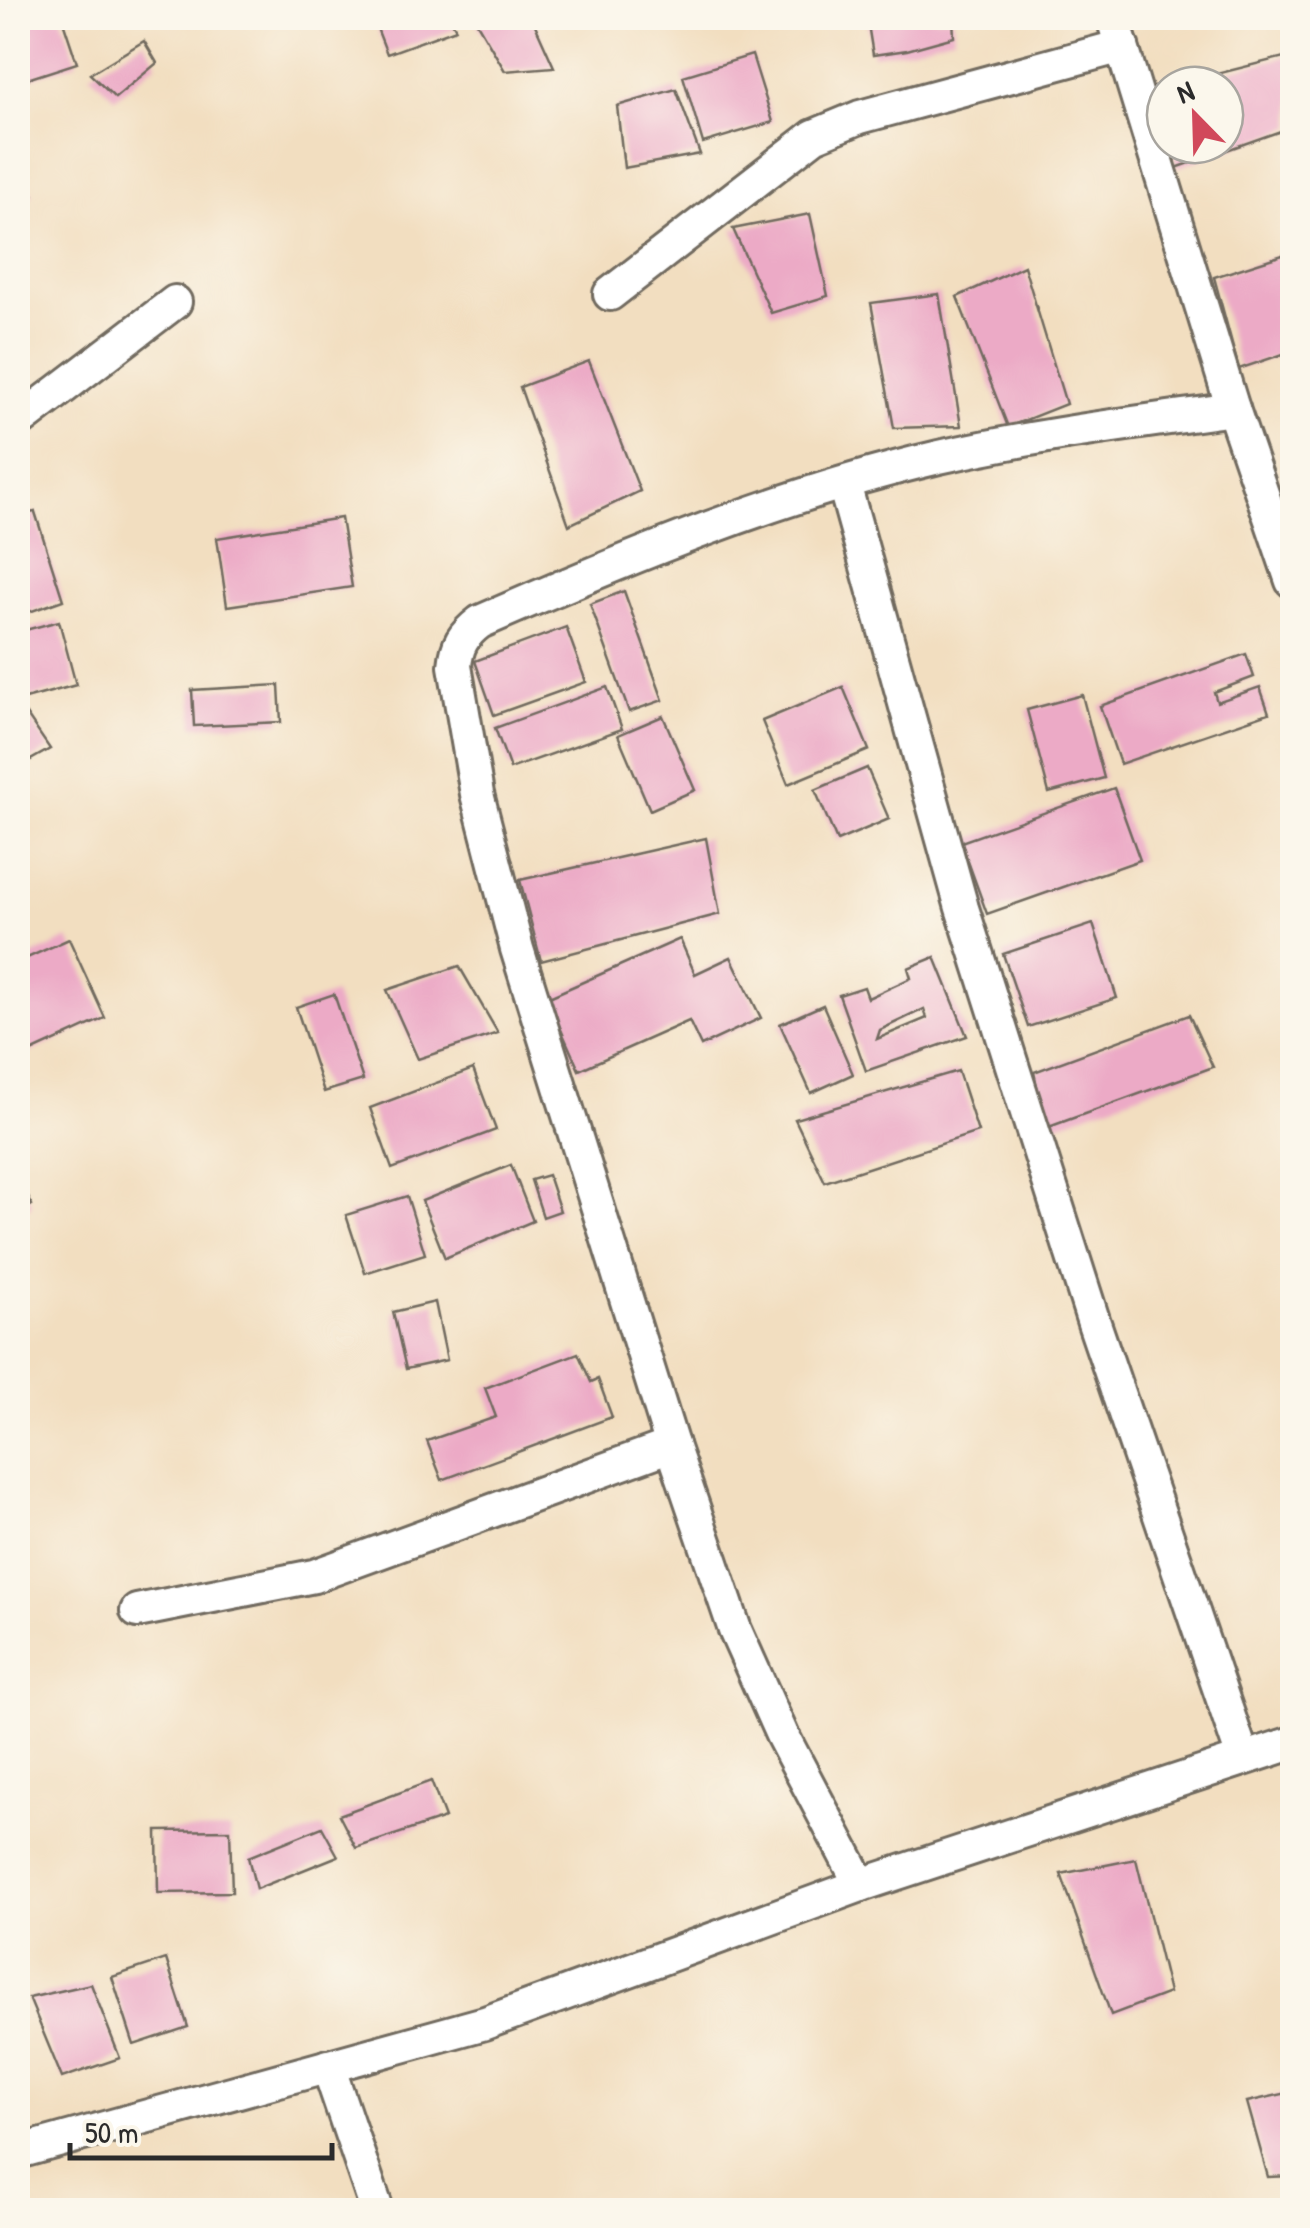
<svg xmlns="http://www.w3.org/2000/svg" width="1310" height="2228" viewBox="0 0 1310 2228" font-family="'Patrick Hand',sans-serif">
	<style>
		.building { fill: #ecaac6; fill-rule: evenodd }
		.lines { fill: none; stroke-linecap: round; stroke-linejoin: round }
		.street-casing { stroke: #716a5f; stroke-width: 38 }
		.street { stroke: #fff; stroke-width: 32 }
	</style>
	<rect width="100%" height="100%" fill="#fbf7ec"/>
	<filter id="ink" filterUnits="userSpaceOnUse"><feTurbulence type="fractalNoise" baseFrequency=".01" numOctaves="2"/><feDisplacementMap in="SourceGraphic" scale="20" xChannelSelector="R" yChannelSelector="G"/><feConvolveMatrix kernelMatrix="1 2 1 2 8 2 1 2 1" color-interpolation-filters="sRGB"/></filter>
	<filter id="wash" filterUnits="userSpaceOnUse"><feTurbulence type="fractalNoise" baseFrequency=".0048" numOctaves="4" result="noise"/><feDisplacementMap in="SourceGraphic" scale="40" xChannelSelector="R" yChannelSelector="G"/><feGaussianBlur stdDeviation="2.25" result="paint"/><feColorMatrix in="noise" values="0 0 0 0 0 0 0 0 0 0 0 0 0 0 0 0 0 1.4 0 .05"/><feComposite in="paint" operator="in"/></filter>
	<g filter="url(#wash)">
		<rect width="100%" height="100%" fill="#f2dec0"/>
		<g id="blocks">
			<!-- building -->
			<g class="building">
				<path d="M18,18H62L77,63L18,82Z"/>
				<path d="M373,18H450L456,29L387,54Z"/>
				<path d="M474,18H532L554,67L505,71Z"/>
				<path d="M867,18H953L954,37L907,50L873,55Z"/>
				<path d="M144,41L157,63L115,98L90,74Z"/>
				<path d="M752,55L773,122L703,143L683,76Z"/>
				<path d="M1292,55V127L1176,168L1174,145H1225V85L1177,84Z"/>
				<path d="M676,89L700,154L624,168L617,106Z"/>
				<path d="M18,169L33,195L18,205Z"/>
				<path d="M810,214L828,296L771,313L733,229Z"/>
				<path d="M1292,252V351L1239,369L1214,277Z"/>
				<path d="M1024,266L1066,404L1008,427L957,297Z"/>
				<path d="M939,294L961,426L894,428L871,303Z"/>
				<path d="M589,361L640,491L569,525L520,387Z"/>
				<path d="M35,512L63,600L18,616V515Z"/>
				<path d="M341,518L352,587L227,606L217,538Z"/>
				<path d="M624,591L663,700L629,712L590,604Z"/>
				<path d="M59,621L76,685L18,701V632Z"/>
				<path d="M566,627L586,682L494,715L475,661Z"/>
				<path d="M1246,654L1254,677L1214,692L1217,702L1260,687L1269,713L1120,764L1100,706Z"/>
				<path d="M279,685L281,722L194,726L192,690Z"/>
				<path d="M607,687L622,729L510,769L495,728Z"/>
				<path d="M843,687L869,750L788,784L762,721Z"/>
				<path d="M1082,695L1104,778L1049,793L1027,710Z"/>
				<path d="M22,708L50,749L18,767V711Z"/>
				<path d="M663,716L695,790L650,810L618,735Z"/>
				<path d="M867,768L889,819L837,841L815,790Z"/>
				<path d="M1114,788L1140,860L987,914L961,842Z"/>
				<path d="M706,838L720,914L541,961L520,880Z"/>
				<path d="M1093,924L1117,998L1028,1027L1003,954Z"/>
				<path d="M69,939L105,1018L18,1058V962Z"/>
				<path d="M680,939L695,974L731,957L761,1018L701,1046L689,1021L579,1070L547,998Z"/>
				<path d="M935,957L967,1036L866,1071L839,995L864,987L868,998L911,978L908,968ZM924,1009L927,1018L877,1039L880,1030Z"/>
				<path d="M459,966L498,1033L418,1059L387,990Z"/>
				<path d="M334,994L363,1080L324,1092L296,1007Z"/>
				<path d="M823,1005L853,1074L811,1093L780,1024Z"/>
				<path d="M1189,1015L1213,1067L1046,1128L1034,1072Z"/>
				<path d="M473,1069L496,1130L392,1169L370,1108Z"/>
				<path d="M958,1071L978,1132L825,1182L795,1119Z"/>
				<path d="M511,1165L533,1221L445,1258L422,1201Z"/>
				<path d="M548,1175L560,1211L543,1217L531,1180Z"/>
				<path d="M18,1177L32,1205L18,1213Z"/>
				<path d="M407,1196L425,1254L365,1273L346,1215Z"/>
				<path d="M435,1302L447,1360L406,1369L393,1312Z"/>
				<path d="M578,1353L591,1382L598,1379L612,1417L442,1480L427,1441L496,1417L485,1388Z"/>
				<path d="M431,1781L445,1818L356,1848L339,1815Z"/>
				<path d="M322,1827L338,1856L256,1889L248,1857Z"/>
				<path d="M230,1830L232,1892L158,1893L157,1831Z"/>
				<path d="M1136,1859L1169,1993L1111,2015L1061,1874Z"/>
				<path d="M166,1959L188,2027L134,2045L112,1977Z"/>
				<path d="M91,1984L120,2058L62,2078L29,1998Z"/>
				<path d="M1292,2092V2176L1268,2177L1247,2102Z"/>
			</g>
		</g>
	</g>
	<g filter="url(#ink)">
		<use href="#blocks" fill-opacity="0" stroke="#716a5f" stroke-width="2.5"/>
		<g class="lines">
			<defs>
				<g id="street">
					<path d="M1113,18L1233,409L1292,581"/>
					<path d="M610,294L814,136L860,117L1122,46"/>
					<path d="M18,422L175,302"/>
					<path d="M844,484L962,908L1094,1323L1243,1758"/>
					<path d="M137,1611L314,1576L672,1445"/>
					<path d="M861,1885L782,1735L735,1630L672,1445L517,949L477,794L455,666C457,645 463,635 480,622C629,557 781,494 939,457C1036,435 1135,423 1233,409"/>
					<path d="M328,2066L377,2210"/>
					<path d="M18,2152L485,2023L861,1885L1292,1743"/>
				</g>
			</defs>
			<!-- street casing -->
			<use href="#street" class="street-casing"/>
			<!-- street -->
			<use href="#street" class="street"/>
		</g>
	</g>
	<!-- margin -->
	<rect width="1310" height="2228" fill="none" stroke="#fbf7ec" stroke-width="60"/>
	<!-- north arrow -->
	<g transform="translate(1195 115) rotate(337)"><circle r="48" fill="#fbf7ec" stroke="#a8a59f" stroke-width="2.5"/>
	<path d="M0-8L18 38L0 25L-18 38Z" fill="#d1495b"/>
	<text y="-15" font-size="28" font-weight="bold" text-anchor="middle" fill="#2b2b2b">N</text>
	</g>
	<!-- scale -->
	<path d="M70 2143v15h262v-15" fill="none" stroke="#2b2b2b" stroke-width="5"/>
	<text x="85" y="2143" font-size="30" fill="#2b2b2b" stroke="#fbf7ec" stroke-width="8" paint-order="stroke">50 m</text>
</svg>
